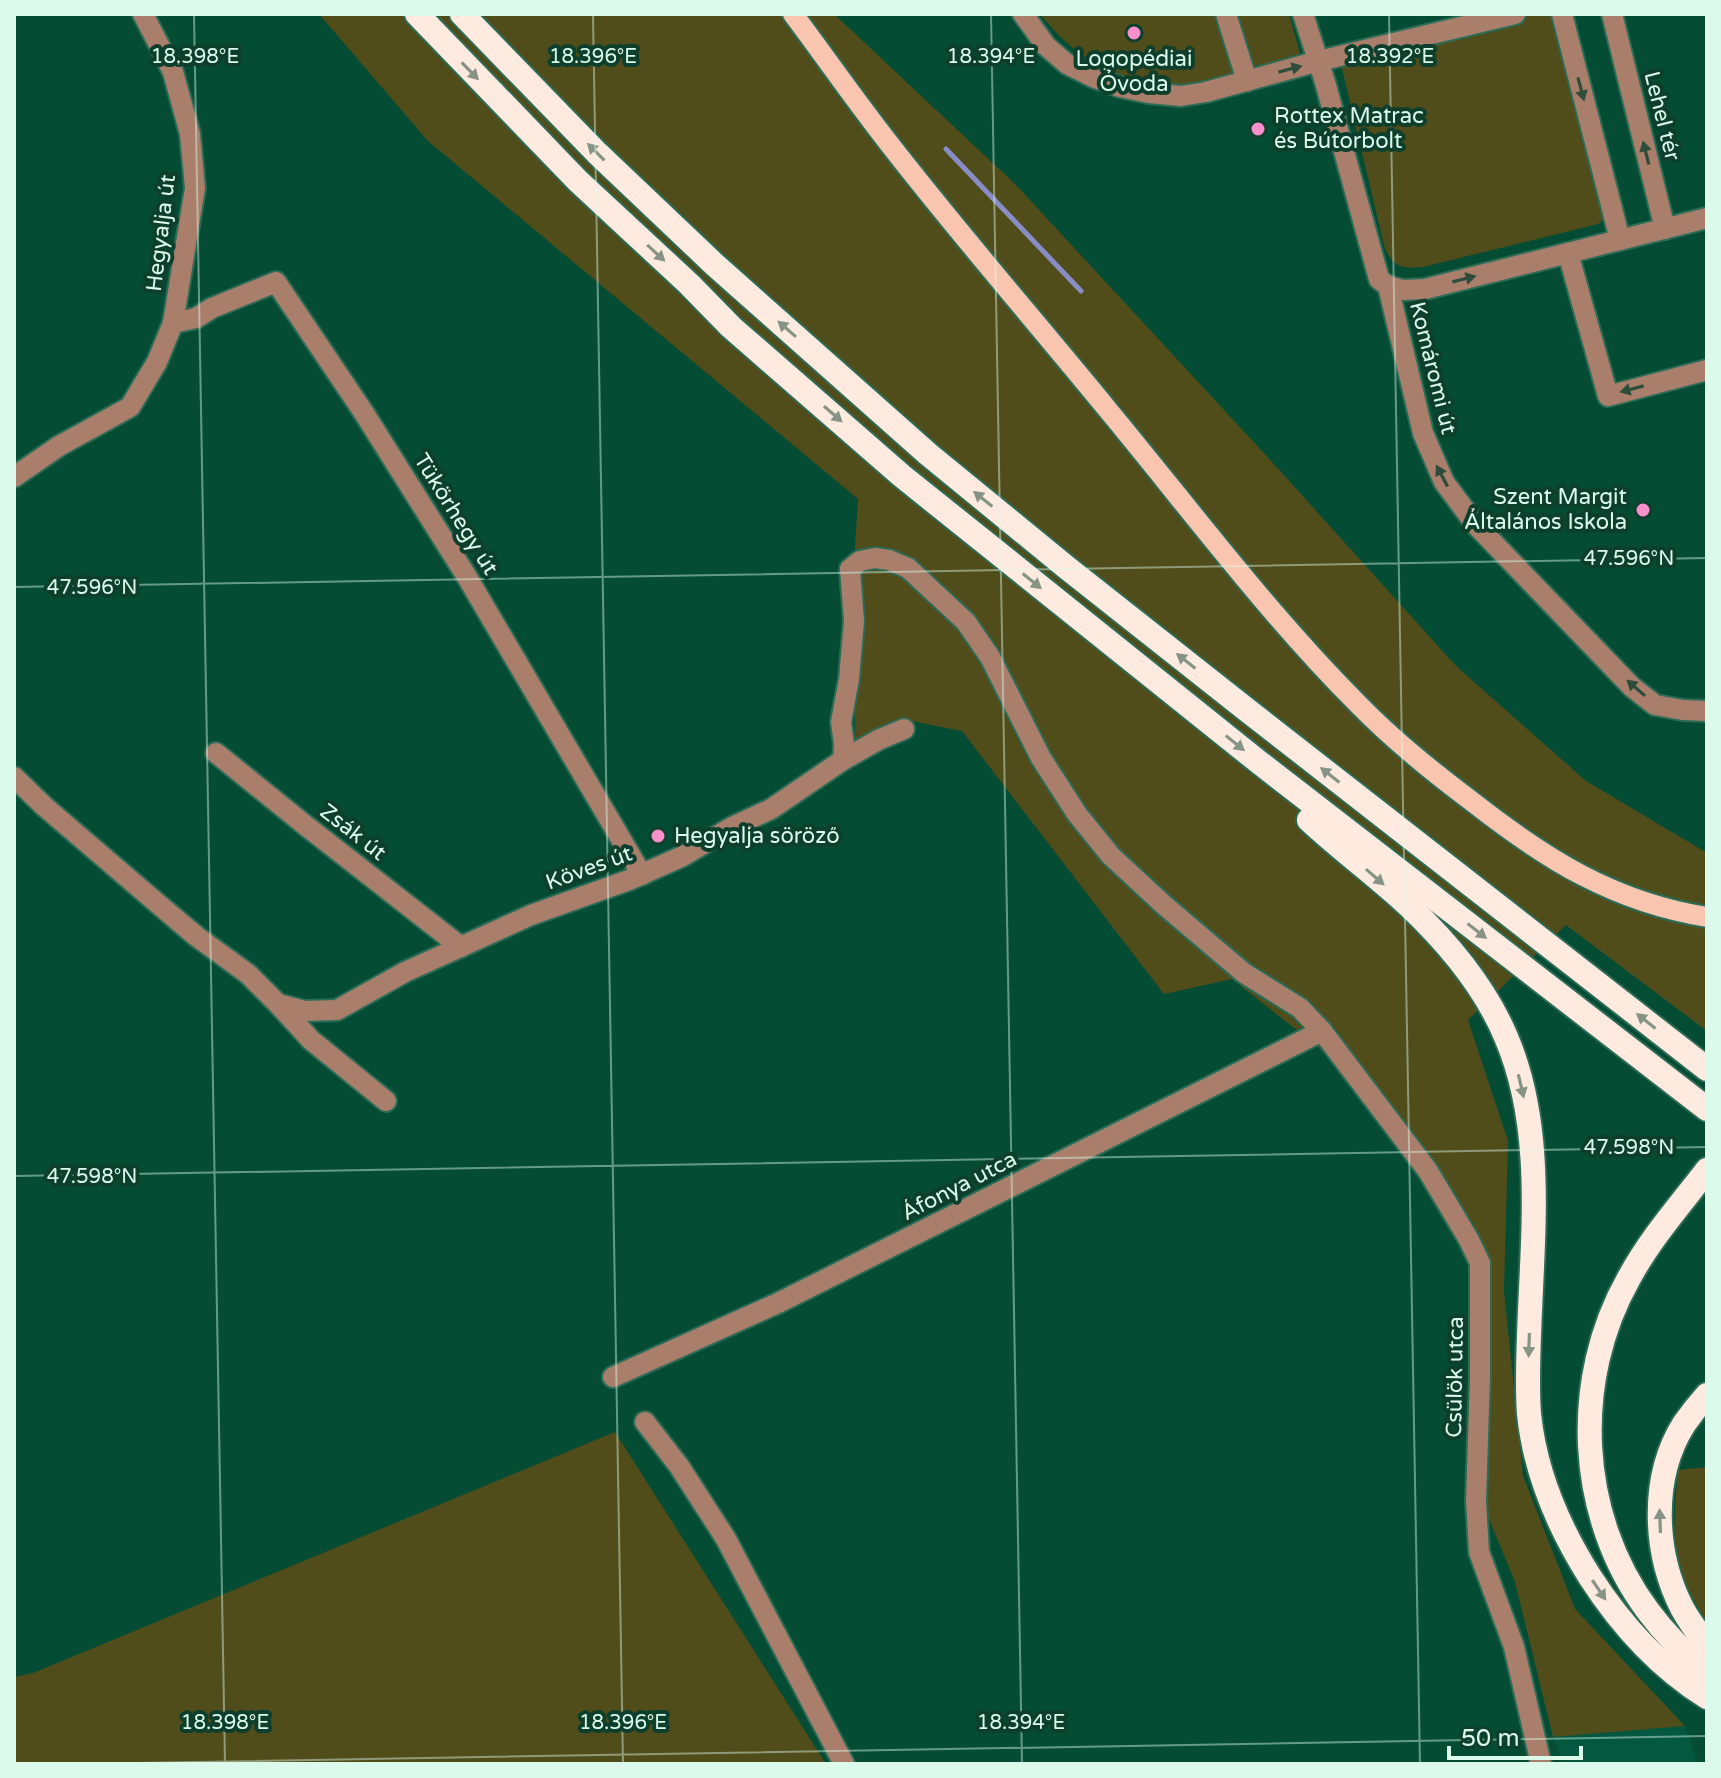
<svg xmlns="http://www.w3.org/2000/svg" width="1721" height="1778" viewBox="0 0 1721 1778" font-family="'Varela Round',sans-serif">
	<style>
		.built { fill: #045840 }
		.green { fill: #514d1a }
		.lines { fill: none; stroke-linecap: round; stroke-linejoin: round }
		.stream { stroke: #888dc5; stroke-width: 5 }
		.minor-casing { stroke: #2c6b56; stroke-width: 24 }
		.major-casing { stroke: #2c6b56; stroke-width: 24 }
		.highway-casing { stroke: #2c6b56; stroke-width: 28 }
		.minor { stroke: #a97e6b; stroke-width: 20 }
		.major { stroke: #f9c5ae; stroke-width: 20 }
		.highway { stroke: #ffeae0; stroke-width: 24 }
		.oneway { fill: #2d4c39 }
		.oneway2 { fill: #869486 }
		.ticks { fill: none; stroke: #dbfaeb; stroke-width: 2; stroke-opacity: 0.45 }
		.poi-dot { fill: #f890cc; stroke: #0e3f2d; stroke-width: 3 }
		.labels { text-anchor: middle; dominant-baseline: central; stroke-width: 8; stroke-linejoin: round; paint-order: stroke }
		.poi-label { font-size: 22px; fill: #dbfaeb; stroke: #0e3f2d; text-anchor: start }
		.street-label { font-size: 22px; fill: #dbfaeb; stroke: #0e3f2d }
		.ticks-label { font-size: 20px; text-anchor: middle; fill: #dbfaeb; stroke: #0e3f2d; stroke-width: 8; stroke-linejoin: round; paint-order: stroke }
	</style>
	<rect width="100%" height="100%" fill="#054c35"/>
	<!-- built -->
	<path class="built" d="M1685,1726L1698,1764H1563L1553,1737Z"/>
	<!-- green -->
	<g class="green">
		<path d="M319,14H834L1015,184L1262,451L1456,666L1586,781L1707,853V1031L1566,925L1468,1020L1508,1141L1504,1291L1523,1476L1575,1609L1685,1726L1553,1737L1515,1582L1485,1509L1488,1255L1326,1053L1232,979L1164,994L962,731L906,720L855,742V547L858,499L428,141Z"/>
		<path d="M1040,14H1289L1301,57C1272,65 1242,76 1213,82C1142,96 1083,69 1040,14Z"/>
		<path d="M1515,14H1562L1605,218L1598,224L1423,267C1401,269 1392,267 1384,245L1339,56Z"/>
		<path d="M615,1432L826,1764H14V1677L33,1673Z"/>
		<path d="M1707,1467V1623C1696,1603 1682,1581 1677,1559C1672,1530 1676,1499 1678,1470Z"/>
	</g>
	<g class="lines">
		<!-- stream -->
		<path class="stream" d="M946,149L1081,291"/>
		<defs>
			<g id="minor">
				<path d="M1023,14L1046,46L1067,64L1093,77L1120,87L1149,93L1181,96L1206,92L1319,61L1515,14"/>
				<path d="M1226,14L1247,81"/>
				<path d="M1303,14L1325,82L1379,279L1388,286L1423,433L1444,482L1476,525L1632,687L1655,705L1683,710L1707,711"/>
				<path d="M1562,14L1620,240"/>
				<path d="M1612,14L1665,229"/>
				<path d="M1568,253L1608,396L1707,370"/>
				<path d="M1388,286L1403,290L1425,289L1707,218"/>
				<path d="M173,323L196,318L212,308L276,282L364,413L467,577L642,875"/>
				<path d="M14,477L59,446L130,407L157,362L173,323L195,188L190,134L173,72L143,14"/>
				<path d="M216,753L305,825L461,947"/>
				<path d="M843,760L844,744L841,722L849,679L854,621L850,569L860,561L875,558L889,560L908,568L966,622L990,657L1041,758L1077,814L1111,856L1164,905L1244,973L1300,1008L1322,1031L1428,1171L1469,1240L1480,1263V1377L1476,1501L1479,1552L1514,1647L1541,1764"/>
				<path d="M14,777L45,807L164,909L196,936L248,974L278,1004L305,1011L337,1010L405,972L531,915L629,880L683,856L732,827L771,809L843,760L878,740L904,729"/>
				<path d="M278,1004L311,1040L386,1101"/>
				<path d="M613,1377L778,1303L1322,1031"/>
				<path d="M645,1422L679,1466L726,1539L844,1764"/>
			</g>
			<path id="major" d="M793,14C826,58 857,103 891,146C961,236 1036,322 1108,410C1190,509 1268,614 1359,705C1394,741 1434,773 1474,803C1547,860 1614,902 1707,917"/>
			<g id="highway">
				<path d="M417,14L578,181L689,284L731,327L902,476L1260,763L1707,1109"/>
				<path d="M462,14L597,153L715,265L928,454L1066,567L1247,710L1707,1069"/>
				<path d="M1309,820C1341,850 1377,876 1409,906C1448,943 1485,987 1506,1037C1546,1130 1532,1238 1529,1336C1528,1362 1527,1388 1529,1414C1535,1472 1559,1528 1590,1577C1621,1625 1659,1667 1707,1697"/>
				<path d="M1707,1170C1680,1205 1650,1239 1629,1278C1571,1380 1577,1516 1648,1611C1665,1634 1685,1654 1707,1672"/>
				<path d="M1707,1395C1699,1404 1691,1414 1684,1424C1650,1478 1654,1553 1682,1608C1689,1621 1698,1633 1707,1644"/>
			</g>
		</defs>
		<!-- minor casing -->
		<use href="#minor" class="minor-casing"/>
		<!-- major casing -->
		<use href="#major" class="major-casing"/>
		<!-- highway casing -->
		<use href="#highway" class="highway-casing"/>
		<!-- minor -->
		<use href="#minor" class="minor"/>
		<!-- major -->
		<use href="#major" class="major"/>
		<!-- highway -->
		<use href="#highway" class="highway"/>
	</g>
	<!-- one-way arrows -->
	<defs><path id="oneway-solid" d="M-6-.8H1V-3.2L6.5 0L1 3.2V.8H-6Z" transform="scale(2)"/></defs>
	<g class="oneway">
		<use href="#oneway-solid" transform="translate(1290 69) rotate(-15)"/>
		<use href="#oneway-solid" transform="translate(1581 89) rotate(75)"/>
		<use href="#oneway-solid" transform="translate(1646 153) rotate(-104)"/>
		<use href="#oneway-solid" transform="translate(1464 279) rotate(-14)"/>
		<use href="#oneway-solid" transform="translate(1632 389) rotate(165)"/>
		<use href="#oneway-solid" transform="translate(1442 476) rotate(-118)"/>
		<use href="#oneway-solid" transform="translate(1636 688) rotate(-139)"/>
	</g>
	<g class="oneway2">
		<use href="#oneway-solid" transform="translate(470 71) rotate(46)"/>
		<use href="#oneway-solid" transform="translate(596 152) rotate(-135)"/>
		<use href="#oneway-solid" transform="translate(656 253) rotate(43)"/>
		<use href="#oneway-solid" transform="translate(787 329) rotate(-139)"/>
		<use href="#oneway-solid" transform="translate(833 414) rotate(41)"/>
		<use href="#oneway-solid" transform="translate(983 499) rotate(-141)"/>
		<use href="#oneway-solid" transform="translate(1032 581) rotate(39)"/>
		<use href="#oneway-solid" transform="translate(1186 661) rotate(-142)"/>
		<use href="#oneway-solid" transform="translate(1235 743) rotate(39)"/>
		<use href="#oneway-solid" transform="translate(1330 775) rotate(-142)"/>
		<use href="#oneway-solid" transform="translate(1375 877) rotate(41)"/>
		<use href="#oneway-solid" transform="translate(1477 931) rotate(38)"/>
		<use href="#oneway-solid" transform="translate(1646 1021) rotate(-142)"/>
		<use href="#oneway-solid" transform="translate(1521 1086) rotate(77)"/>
		<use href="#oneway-solid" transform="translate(1529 1345) rotate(92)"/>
		<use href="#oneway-solid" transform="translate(1660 1521) rotate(-92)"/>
		<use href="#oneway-solid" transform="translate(1599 1590) rotate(56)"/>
	</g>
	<!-- ticks -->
	<path class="ticks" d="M194,14L225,1764M593,14L623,1764M991,14L1022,1764M1389,14L1420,1764M14,587L1707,558M14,1176L1707,1147M79,1764L1707,1736"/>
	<!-- markers -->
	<g class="poi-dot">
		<circle cx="1134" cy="33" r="8"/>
		<circle cx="1258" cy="129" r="8"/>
		<circle cx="1643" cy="510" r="8"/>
		<circle cx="658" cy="836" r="8"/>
	</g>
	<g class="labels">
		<!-- poi labels -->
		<g class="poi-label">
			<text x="1134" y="59" text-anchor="middle">Logopédiai<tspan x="1134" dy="25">Óvoda</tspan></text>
			<text x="1274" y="116">Rottex Matrac<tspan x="1274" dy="25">és Bútorbolt</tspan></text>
			<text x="1627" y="497" text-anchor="end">Szent Margit<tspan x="1627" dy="25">Általános Iskola</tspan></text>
			<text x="674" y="836">Hegyalja söröző</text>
		</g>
		<!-- street labels -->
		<g class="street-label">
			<text transform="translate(1662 116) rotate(76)">Lehel tér</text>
			<text transform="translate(161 233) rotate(-83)">Hegyalja út</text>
			<text transform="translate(1433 368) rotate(76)">Komáromi út</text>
			<text transform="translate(456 514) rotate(58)">Tükörhegy út</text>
			<text transform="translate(353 832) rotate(38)">Zsák út</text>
			<text transform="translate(589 868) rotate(-20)">Köves út</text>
			<text transform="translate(959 1186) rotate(-27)">Áfonya utca</text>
			<text transform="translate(1455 1377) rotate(-89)">Csülök utca</text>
		</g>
	</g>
	<g class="ticks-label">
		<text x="195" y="63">18.398°E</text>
		<text x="593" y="63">18.396°E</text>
		<text x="991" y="63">18.394°E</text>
		<text x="1390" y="63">18.392°E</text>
		<text x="1629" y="565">47.596°N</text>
		<text x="92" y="594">47.596°N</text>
		<text x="1629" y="1154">47.598°N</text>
		<text x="92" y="1183">47.598°N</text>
		<text x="225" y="1729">18.398°E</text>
		<text x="623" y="1729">18.396°E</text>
		<text x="1021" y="1729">18.394°E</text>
	</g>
	<!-- border -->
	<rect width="1721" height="1778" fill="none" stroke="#dbfaeb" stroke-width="32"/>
	<!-- scale -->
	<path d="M1449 1746v12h132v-12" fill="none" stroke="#dbfaeb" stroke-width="4"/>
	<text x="1461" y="1746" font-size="24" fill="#dbfaeb" stroke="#0e3f2d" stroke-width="6" paint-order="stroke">50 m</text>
</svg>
